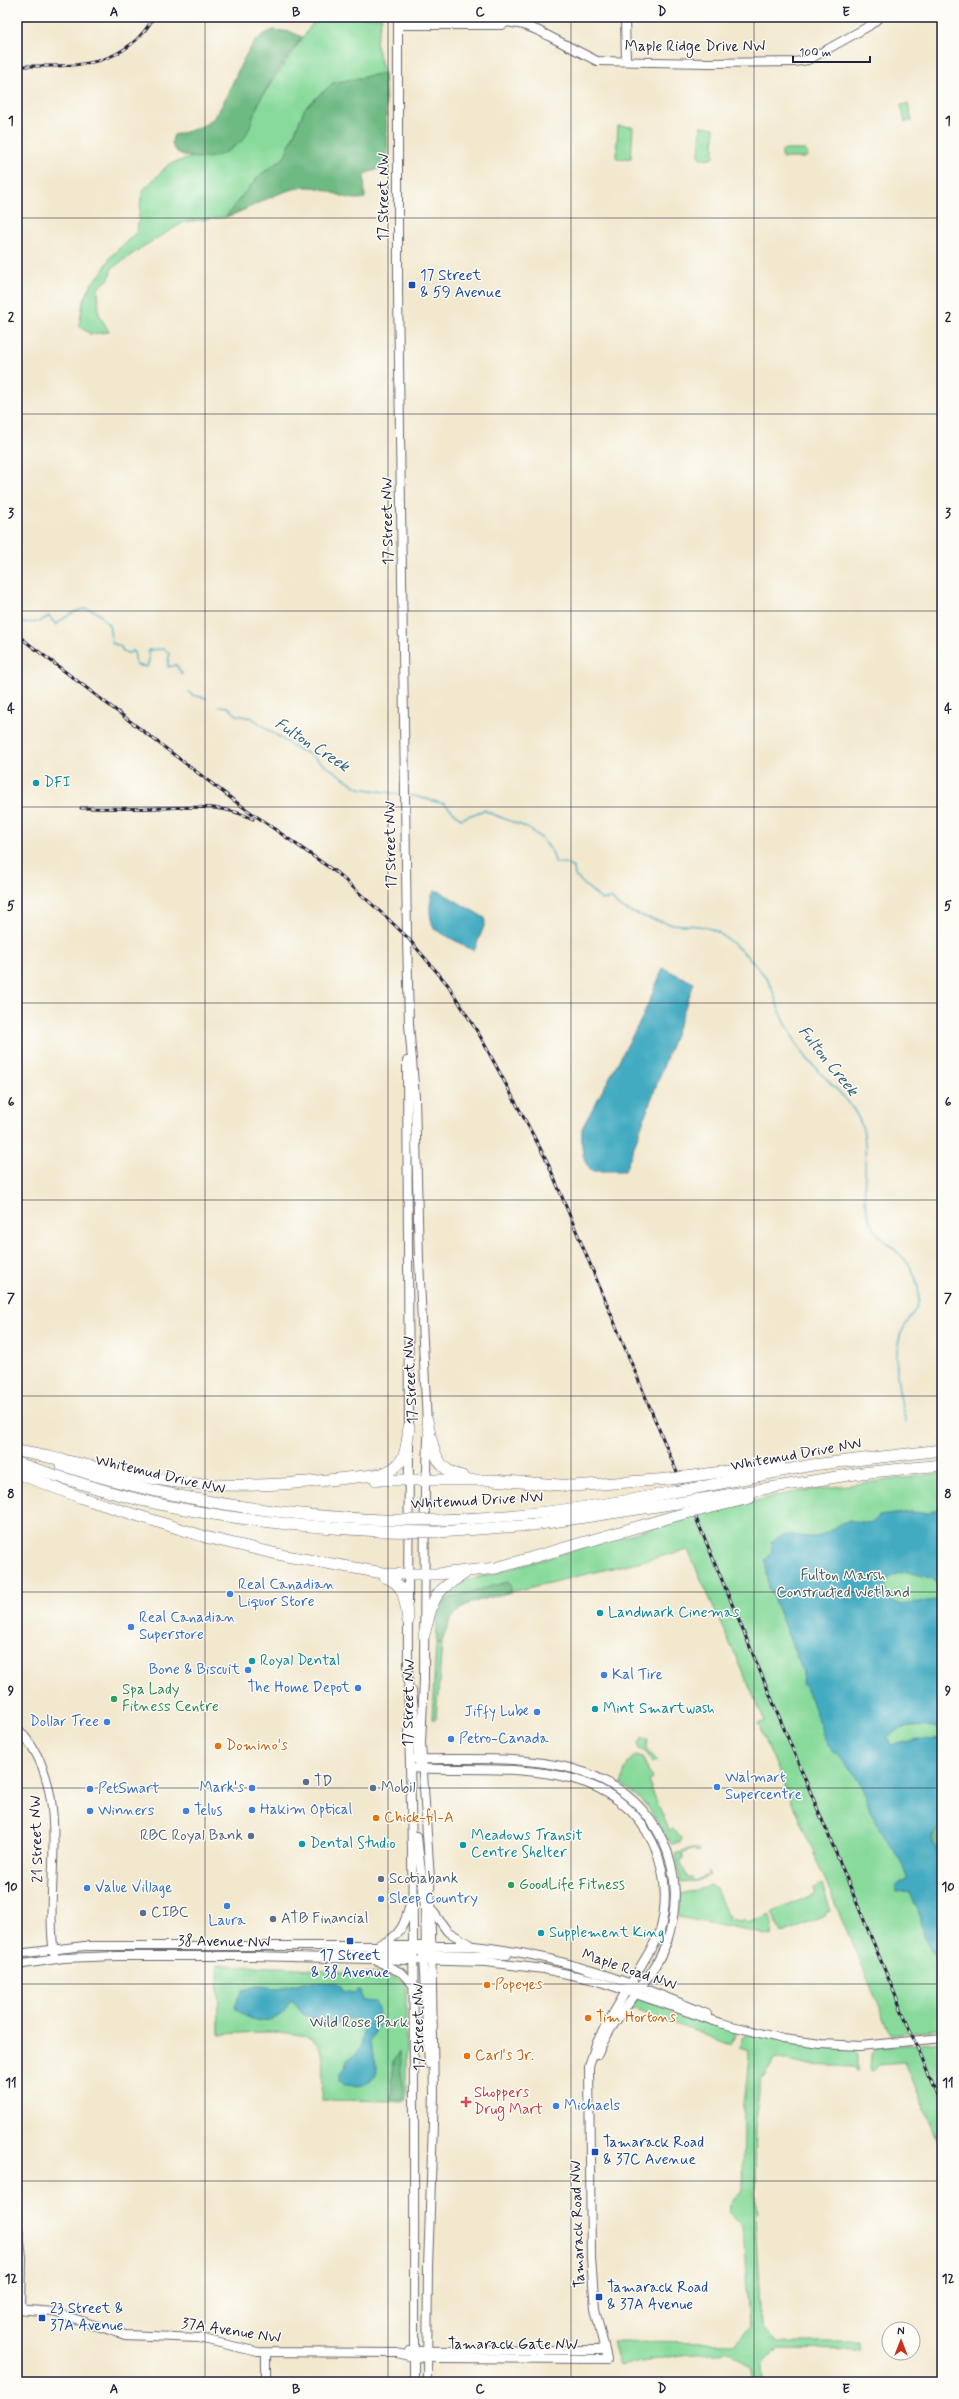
<svg xmlns="http://www.w3.org/2000/svg" width="959" height="2399" viewBox="0 0 959 2399" font-family="Mynerve,sans-serif">
	<style>
		.green { fill: #88da9b; stroke: #557e6b }
		.forest { fill: #6eba83; stroke: #486e5f }
		.water { fill: #42abc1; stroke: #32667e; fill-rule: evenodd }
		.lines { fill: none; stroke-linecap: round; stroke-linejoin: round }
		.stream { stroke: #42abc1; stroke-width: 1.5 }
		.secondary-casing { stroke: #6b676e; stroke-width: 10 }
		.highway-casing { stroke: #6b676e; stroke-width: 12 }
		.secondary { stroke: #fff; stroke-width: 8 }
		.highway { stroke: #fff; stroke-width: 11 }
		.rail-casing { stroke: #22223b; stroke-width: 3 }
		.rail { stroke: #fdfcf7; stroke-width: 1.5; stroke-dasharray: 4.5; stroke-linecap: butt }
		.highway-bridge-casing { stroke: #6b676e; stroke-width: 12; stroke-linecap: butt }
		.highway-bridge { stroke: #fff; stroke-width: 11 }
		.grid { fill: none; stroke: #22223b; stroke-width: 1; stroke-opacity: 0.55 }
		.transit-dot { fill: #1a4fb4; stroke: #fdfcf7; stroke-width: 1.5 }
		.culture-dot { fill: #0f9aa8; stroke: #fdfcf7; stroke-width: 1.5 }
		.shop-dot { fill: #3f7fe0; stroke: #fdfcf7; stroke-width: 1.5 }
		.leisure-dot { fill: #2e9e5b; stroke: #fdfcf7; stroke-width: 1.5 }
		.food-dot { fill: #e8710a; stroke: #fdfcf7; stroke-width: 1.5 }
		.service-dot { fill: #5c6f8a; stroke: #fdfcf7; stroke-width: 1.5 }
		.health-dot { fill: #e0444e; stroke: #fdfcf7; stroke-width: 1.5 }
		.labels { text-anchor: middle; dominant-baseline: central; stroke-width: 3; stroke-linejoin: round; paint-order: stroke }
		.street-label { font-size: 15px; fill: #22223b; stroke: #fdfcf7 }
		.transit-label { font-size: 15px; fill: #164399; stroke: #fdfcf7; text-anchor: start }
		.culture-label { font-size: 15px; fill: #0d838f; stroke: #fdfcf7; text-anchor: start }
		.park-label { font-size: 15px; fill: #415958; stroke: #fdfcf7 }
		.shop-label { font-size: 15px; fill: #366cbe; stroke: #fdfcf7; text-anchor: start }
		.leisure-label { font-size: 15px; fill: #27864d; stroke: #fdfcf7; text-anchor: start }
		.food-label { font-size: 15px; fill: #c56008; stroke: #fdfcf7; text-anchor: start }
		.service-label { font-size: 15px; fill: #4e5e75; stroke: #fdfcf7; text-anchor: start }
		.health-label { font-size: 15px; fill: #be3a42; stroke: #fdfcf7; text-anchor: start }
		.water-label { font-size: 16px; font-style: italic; fill: #306077; stroke: #fdfcf7 }
		.neatline { fill: none; stroke: #22223b; stroke-width: 1.5 }
		.grid-label { font-size: 13px; text-anchor: middle; font-weight: bold; fill: #22223b }
	</style>
	<rect width="100%" height="100%" fill="#fdfcf7"/>
	<filter id="ink" filterUnits="userSpaceOnUse"><feTurbulence type="fractalNoise" baseFrequency=".025" numOctaves="2"/><feDisplacementMap in="SourceGraphic" scale="8" xChannelSelector="R" yChannelSelector="G"/><feConvolveMatrix kernelMatrix="1 2 1 2 8 2 1 2 1" color-interpolation-filters="sRGB"/></filter>
	<filter id="wash" filterUnits="userSpaceOnUse"><feTurbulence type="fractalNoise" baseFrequency=".012" numOctaves="4" result="noise"/><feDisplacementMap in="SourceGraphic" scale="16" xChannelSelector="R" yChannelSelector="G"/><feGaussianBlur stdDeviation="0.9" result="paint"/><feColorMatrix in="noise" values="0 0 0 0 0 0 0 0 0 0 0 0 0 0 0 0 0 1.4 0 .05"/><feComposite in="paint" operator="in"/></filter>
	<g filter="url(#wash)">
		<rect width="100%" height="100%" fill="#f2e8ce"/>
		<!-- green -->
		<g class="green">
			<path d="M317,17H382L376,42L384,73L333,83L305,108L284,158L260,175L236,203L226,217L184,222L144,246L112,268L109,279L98,288L99,314L109,332L90,334L79,326L83,302L92,283L103,271L111,256L137,232L142,191L169,164L193,157L217,156L244,138L261,98Z"/>
			<path d="M908,104L912,121L905,122L901,105Z"/>
			<path d="M618,126L633,127L631,158L618,159L616,157Z"/>
			<path d="M701,126L714,128V158L701,159L699,156Z"/>
			<path d="M782,150H805L808,154L805,158H782Z"/>
			<path d="M942,1473V2029L891,2034L758,1723L765,1722L688,1550L511,1592V1589L447,1599L437,1616C442,1581 463,1580 492,1574L714,1510L795,1492Z"/>
			<path d="M436,1643H442L436,1719H432Z"/>
			<path d="M642,1738L648,1739L647,1750L658,1761L652,1763L647,1753L639,1748L638,1743Z"/>
			<path d="M636,1755L643,1758L652,1779L648,1781L669,1830L673,1829L681,1838L680,1843L671,1844L648,1807L622,1784C622,1776 628,1759 636,1755Z"/>
			<path d="M692,1849H698L700,1851L696,1852L694,1849L682,1854L684,1859L680,1861L688,1879L692,1877L694,1881L708,1875V1871L710,1875L698,1881L681,1883L675,1854Z"/>
			<path d="M822,1884L831,1911L825,1913L826,1916L782,1934L772,1912L815,1894L813,1889Z"/>
			<path d="M711,1886L716,1889L727,1915L730,1916L729,1920L741,1922L743,1919L748,1923L769,1914L773,1924L772,1936L679,1917L681,1894Z"/>
			<path d="M218,1965L301,1968L350,1974H385L404,1982L406,1987V2101L322,2100C322,2088 325,2054 318,2045C303,2025 242,2034 219,2034Z"/>
			<path d="M639,1997L734,2030L735,2036L731,2045L635,2009L628,2010Z"/>
			<path d="M747,2034L855,2049L857,2054V2071L853,2067L810,2065L776,2058L761,2081L756,2114L755,2202L758,2213L755,2216L761,2327L776,2342H858L859,2350L777,2349L763,2365L764,2382H753L752,2369L731,2352L680,2355L620,2366L613,2342L736,2343L749,2327L743,2226L729,2212L730,2205L743,2190L744,2106L749,2056V2051L739,2048L743,2037Z"/>
			<path d="M942,2041V2151L905,2062L879,2064L873,2070L870,2069L871,2054L876,2048Z"/>
		</g>
		<!-- forest -->
		<g class="forest">
			<path d="M273,30L291,32L302,37C288,57 273,76 261,98C254,110 252,126 245,137C241,143 224,154 217,156C203,161 163,158 174,135C188,131 207,128 216,115C231,94 241,53 259,38C263,34 269,32 273,30Z"/>
			<path d="M384,73L388,154L384,167L364,174L365,198C346,203 329,187 309,187C281,187 252,209 226,217L236,203L260,175L284,158L305,108L333,83Z"/>
			<path d="M507,1582L511,1584V1592C473,1603 453,1600 442,1643H436L437,1616L447,1599Z"/>
			<path d="M942,1826V1865L932,1839L933,1834Z"/>
			<path d="M399,2052L404,2099H391L394,2060Z"/>
		</g>
		<!-- water -->
		<g class="water">
			<path d="M434,891H439L485,918V924L474,951L434,929C429,916 428,904 434,891Z"/>
			<path d="M663,968L694,983L625,1171H591C581,1159 581,1143 582,1128L642,1018Z"/>
			<path d="M942,1507V1728C925,1726 899,1724 887,1738L891,1745L918,1739L942,1740V1826L933,1834L932,1839L942,1865V1971L925,1940L920,1915L909,1891L897,1892L895,1887L907,1878L901,1862L870,1812L864,1791L856,1777L839,1756L833,1753L824,1737L806,1687L802,1684L803,1672L769,1588L765,1560L772,1553L771,1542C787,1529 799,1538 815,1537C828,1535 839,1522 849,1521C855,1520 863,1523 870,1523L879,1516L910,1512L928,1513ZM907,1572L934,1579C939,1586 940,1591 937,1600L899,1604L890,1601C880,1582 889,1574 907,1572Z"/>
			<path d="M305,1982L337,1983L341,1985L343,1991L354,1993L357,1990H360L362,2001L375,2002C383,2019 378,2027 370,2042C371,2051 375,2058 376,2066C377,2087 357,2088 342,2084L339,2080L340,2073L346,2067L348,2059C362,2053 368,2029 357,2019H350L334,2025L320,2023L303,2014L292,2000C286,2003 288,2008 284,2012C271,2026 244,2022 235,2006L243,1990L257,1986L279,1988Z"/>
		</g>
		<g class="lines">
			<!-- stream -->
			<g class="stream">
				<path d="M17,619L20,623L39,622L49,616L56,625C64,617 84,603 96,612C101,615 104,621 109,625L112,643L120,646L123,651L128,653L134,651L136,665L147,667L149,660L148,650L164,649L169,653L168,667L176,665L182,674"/>
				<path d="M189,692L192,695L206,698"/>
				<path d="M218,706L228,707L237,715L252,718L293,747L307,753L359,788L398,794"/>
				<path d="M410,795L445,804L461,819L484,810C508,823 533,823 550,849C553,854 555,857 555,863H564L574,868L575,876L602,900L611,898C616,902 617,907 623,909C638,915 656,921 672,924C688,926 705,924 719,933C735,944 755,962 766,978C773,987 775,999 779,1009C785,1023 792,1036 800,1049C818,1077 853,1096 863,1129C870,1158 859,1190 869,1218C879,1249 913,1248 919,1293C921,1309 905,1321 900,1336C892,1362 899,1397 906,1423"/>
			</g>
		</g>
	</g>
	<g filter="url(#ink)">
		<g class="lines">
			<defs>
				<g id="secondary">
					<path d="M398,17V291L407,937L409,1024L415,1097L419,1260L427,1424"/>
					<path d="M625,17L626,61"/>
					<path d="M398,18H501L507,22L524,25L539,31L597,61L708,63L794,62L808,60L869,26L880,17"/>
					<path d="M398,25H502L507,22"/>
					<path d="M407,1061L409,1431"/>
					<path d="M408,1603L409,1445"/>
					<path d="M408,1617C407,1697 411,1776 412,1855C415,2031 414,2206 414,2382"/>
					<path d="M412,1691L419,1763"/>
					<path d="M17,1728C76,1787 43,1880 54,1954"/>
					<path d="M410,1759C500,1761 616,1744 663,1841C678,1873 678,1909 667,1941C652,1983 614,2013 598,2054"/>
					<path d="M417,1836L425,1908L426,1950"/>
					<path d="M432,1910L447,1931L469,1944"/>
					<path d="M380,1944C400,1939 406,1921 410,1903"/>
					<path d="M17,1954L84,1946H474C555,1954 632,1982 707,2014"/>
					<path d="M329,1954C349,1954 416,1957 430,1947"/>
					<path d="M427,1954L507,1955"/>
					<path d="M423,1956L429,2064"/>
					<path d="M379,1962L402,1973L414,1986"/>
					<path d="M17,1965L63,1958L118,1956H253L486,1962L544,1969L595,1980L720,2023L783,2039L821,2044L860,2046L942,2038"/>
					<path d="M17,2222L22,2257L21,2309"/>
					<path d="M17,2309L54,2312L125,2335L199,2338L258,2352L397,2353L414,2357L437,2358L607,2359L595,2309L591,2258L589,2066L597,2041L659,1935C668,1904 667,1873 653,1843C610,1752 493,1773 410,1768"/>
					<path d="M409,2351L604,2350"/>
					<path d="M266,2353V2382"/>
					<path d="M427,2382L428,2267L434,2094L430,1879L421,1743L424,1679L425,1479L427,1471L428,1438"/>
				</g>
				<g id="highway">
					<path d="M427,1420C432,1443 434,1471 462,1476"/>
					<path d="M17,1451C71,1460 123,1476 177,1482C246,1490 314,1482 382,1474C407,1465 406,1450 409,1427"/>
					<path d="M17,1463C60,1477 104,1492 149,1502C225,1519 302,1527 381,1531"/>
					<path d="M61,1465C166,1499 272,1515 382,1520"/>
					<path d="M17,1473L82,1498L209,1538L286,1556L389,1574H438L496,1568L685,1513"/>
					<path d="M685,1477L780,1464"/>
					<path d="M376,1480H492L573,1486L669,1479"/>
					<path d="M691,1489L812,1465L942,1450"/>
					<path d="M696,1500L861,1473L942,1465"/>
					<path d="M700,1510L750,1498"/>
					<path d="M439,1520C518,1517 596,1508 673,1492"/>
					<path d="M439,1532L533,1525L677,1503"/>
					<path d="M385,1577C406,1584 405,1602 408,1621"/>
					<path d="M424,1635C434,1599 430,1594 464,1574"/>
				</g>
			</defs>
			<!-- secondary casing -->
			<use href="#secondary" class="secondary-casing"/>
			<!-- highway casing -->
			<use href="#highway" class="highway-casing"/>
			<!-- secondary -->
			<use href="#secondary" class="secondary"/>
			<!-- highway -->
			<use href="#highway" class="highway"/>
			<defs>
				<g id="rail">
					<path d="M17,66C71,66 123,71 154,17"/>
					<path d="M17,635L236,802L337,873L385,916L407,937L448,985L480,1036L547,1161L942,2107"/>
					<path d="M81,808C107,808 132,809 158,808C192,808 221,803 253,819"/>
				</g>
			</defs>
			<!-- rail casing -->
			<use href="#rail" class="rail-casing"/>
			<!-- rail -->
			<use href="#rail" class="rail"/>
			<defs>
				<g id="highway-bridge">
					<path d="M669,1479L685,1477"/>
					<path d="M673,1492L691,1489"/>
					<path d="M677,1503L696,1500"/>
					<path d="M685,1513L700,1510"/>
					<path d="M382,1520H439"/>
					<path d="M381,1531L439,1532"/>
				</g>
			</defs>
			<!-- highway-bridge casing -->
			<use href="#highway-bridge" class="highway-bridge-casing"/>
			<!-- highway-bridge -->
			<use href="#highway-bridge" class="highway-bridge"/>
		</g>
	</g>
	<!-- grid -->
	<path class="grid" d="M205,17V2382M388,17V2382M571,17V2382M754,17V2382M17,218H942M17,414H942M17,611H942M17,807H942M17,1003H942M17,1200H942M17,1396H942M17,1592H942M17,1788H942M17,1984H942M17,2181H942"/>
	<!-- markers -->
	<g class="transit-dot">
		<rect x="408" y="281" width="8" height="8" rx="2"/>
		<rect x="346" y="1937" width="8" height="8" rx="2"/>
		<rect x="591" y="2148" width="8" height="8" rx="2"/>
		<rect x="595" y="2293" width="8" height="8" rx="2"/>
		<rect x="38" y="2314" width="8" height="8" rx="2"/>
	</g>
	<g class="culture-dot">
		<circle cx="36" cy="783" r="4"/>
		<circle cx="600" cy="1613" r="4"/>
		<circle cx="252" cy="1661" r="4"/>
		<circle cx="595" cy="1709" r="4"/>
		<circle cx="302" cy="1844" r="4"/>
		<circle cx="463" cy="1845" r="4"/>
		<circle cx="541" cy="1933" r="4"/>
	</g>
	<g class="shop-dot">
		<circle cx="230" cy="1594" r="4"/>
		<circle cx="131" cy="1627" r="4"/>
		<circle cx="248" cy="1670" r="4"/>
		<circle cx="604" cy="1675" r="4"/>
		<circle cx="358" cy="1688" r="4"/>
		<circle cx="537" cy="1712" r="4"/>
		<circle cx="107" cy="1722" r="4"/>
		<circle cx="451" cy="1739" r="4"/>
		<circle cx="717" cy="1787" r="4"/>
		<circle cx="252" cy="1788" r="4"/>
		<circle cx="90" cy="1789" r="4"/>
		<circle cx="252" cy="1810" r="4"/>
		<circle cx="90" cy="1811" r="4"/>
		<circle cx="186" cy="1811" r="4"/>
		<circle cx="87" cy="1888" r="4"/>
		<circle cx="381" cy="1899" r="4"/>
		<circle cx="227" cy="1906" r="4"/>
		<circle cx="556" cy="2106" r="4"/>
	</g>
	<g class="leisure-dot">
		<circle cx="114" cy="1699" r="4"/>
		<circle cx="511" cy="1885" r="4"/>
	</g>
	<g class="food-dot">
		<circle cx="218" cy="1746" r="4"/>
		<circle cx="376" cy="1818" r="4"/>
		<circle cx="487" cy="1985" r="4"/>
		<circle cx="588" cy="2018" r="4"/>
		<circle cx="467" cy="2056" r="4"/>
	</g>
	<g class="service-dot">
		<circle cx="306" cy="1782" r="4"/>
		<circle cx="373" cy="1788" r="4"/>
		<circle cx="251" cy="1836" r="4"/>
		<circle cx="381" cy="1879" r="4"/>
		<circle cx="143" cy="1913" r="4"/>
		<circle cx="273" cy="1919" r="4"/>
	</g>
	<path class="health-dot" d="M464 2096h4v4h4v4h-4v4h-4v-4h-4v-4h4z"/>
	<g class="labels">
		<!-- street labels -->
		<g class="street-label">
			<text x="695" y="47">Maple Ridge Drive NW</text>
			<text transform="translate(384 197) rotate(-90)">17 Street NW</text>
			<text transform="translate(388 521) rotate(-91)">17 Street NW</text>
			<text transform="translate(391 845) rotate(-91)">17 Street NW</text>
			<text transform="translate(411 1380) rotate(-93)">17 Street NW</text>
			<text transform="translate(796 1455) rotate(-10)">Whitemud Drive NW</text>
			<text transform="translate(160 1475) rotate(13)">Whitemud Drive NW</text>
			<text transform="translate(477 1501) rotate(-3)">Whitemud Drive NW</text>
			<text transform="translate(409 1703) rotate(-89)">17 Street NW</text>
			<text transform="translate(37 1839) rotate(-92)">21 Street NW</text>
			<text transform="translate(224 1942) rotate(1)">38 Avenue NW</text>
			<text transform="translate(629 1970) rotate(19)">Maple Road NW</text>
			<text transform="translate(419 2027) rotate(-91)">17 Street NW</text>
			<text transform="translate(578 2224) rotate(-92)">Tamarack Road NW</text>
			<text transform="translate(231 2331) rotate(9)">37A Avenue NW</text>
			<text x="513" y="2345">Tamarack Gate NW</text>
		</g>
		<!-- transit labels -->
		<g class="transit-label">
			<text x="420" y="276">17 Street<tspan x="420" dy="17">&amp; 59 Avenue</tspan></text>
			<text x="350" y="1956" text-anchor="middle">17 Street<tspan x="350" dy="17">&amp; 38 Avenue</tspan></text>
			<text x="603" y="2143">Tamarack Road<tspan x="603" dy="17">&amp; 37C Avenue</tspan></text>
			<text x="607" y="2288">Tamarack Road<tspan x="607" dy="17">&amp; 37A Avenue</tspan></text>
			<text x="50" y="2309">23 Street &amp;<tspan x="50" dy="17">37A Avenue</tspan></text>
		</g>
		<!-- culture labels -->
		<g class="culture-label">
			<text x="44" y="783">DFI</text>
			<text x="608" y="1613">Landmark Cinemas</text>
			<text x="260" y="1661">Royal Dental</text>
			<text x="603" y="1709">Mint Smartwash</text>
			<text x="471" y="1836">Meadows Transit<tspan x="471" dy="17">Centre Shelter</tspan></text>
			<text x="310" y="1844">Dental Studio</text>
			<text x="549" y="1933">Supplement King</text>
		</g>
		<!-- park labels -->
		<g class="park-label">
			<text x="843" y="1576">Fulton Marsh<tspan x="843" dy="17">Constructed Wetland</tspan></text>
			<text x="359" y="2023">Wild Rose Park</text>
		</g>
		<!-- shop labels -->
		<g class="shop-label">
			<text x="238" y="1585">Real Canadian<tspan x="238" dy="17">Liquor Store</tspan></text>
			<text x="139" y="1618">Real Canadian<tspan x="139" dy="17">Superstore</tspan></text>
			<text x="240" y="1670" text-anchor="end">Bone &amp; Biscuit</text>
			<text x="612" y="1675">Kal Tire</text>
			<text x="350" y="1688" text-anchor="end">The Home Depot</text>
			<text x="529" y="1712" text-anchor="end">Jiffy Lube</text>
			<text x="99" y="1722" text-anchor="end">Dollar Tree</text>
			<text x="459" y="1739">Petro-Canada</text>
			<text x="725" y="1778">Walmart<tspan x="725" dy="17">Supercentre</tspan></text>
			<text x="244" y="1788" text-anchor="end">Mark's</text>
			<text x="98" y="1789">PetSmart</text>
			<text x="260" y="1810">Hakim Optical</text>
			<text x="98" y="1811">Winners</text>
			<text x="194" y="1811">Telus</text>
			<text x="95" y="1888">Value Village</text>
			<text x="389" y="1899">Sleep Country</text>
			<text x="227" y="1921" text-anchor="middle">Laura</text>
			<text x="564" y="2106">Michaels</text>
		</g>
		<!-- leisure labels -->
		<g class="leisure-label">
			<text x="122" y="1690">Spa Lady<tspan x="122" dy="17">Fitness Centre</tspan></text>
			<text x="519" y="1885">GoodLife Fitness</text>
		</g>
		<!-- food labels -->
		<g class="food-label">
			<text x="226" y="1746">Domino's</text>
			<text x="384" y="1818">Chick-fil-A</text>
			<text x="495" y="1985">Popeyes</text>
			<text x="596" y="2018">Tim Hortons</text>
			<text x="475" y="2056">Carl's Jr.</text>
		</g>
		<!-- service labels -->
		<g class="service-label">
			<text x="314" y="1782">TD</text>
			<text x="381" y="1788">Mobil</text>
			<text x="243" y="1836" text-anchor="end">RBC Royal Bank</text>
			<text x="389" y="1879">Scotiabank</text>
			<text x="151" y="1913">CIBC</text>
			<text x="281" y="1919">ATB Financial</text>
		</g>
		<!-- health labels -->
		<g class="health-label">
			<text x="474" y="2093">Shoppers<tspan x="474" dy="17">Drug Mart</tspan></text>
		</g>
		<!-- water labels -->
		<g class="water-label">
			<text transform="translate(312 745) rotate(33)">Fulton Creek</text>
			<text transform="translate(828 1061) rotate(51)">Fulton Creek</text>
		</g>
	</g>
	<!-- margin -->
	<rect width="959" height="2399" fill="none" stroke="#fdfcf7" stroke-width="44"/>
	<!-- north arrow -->
	<g transform="translate(901 2341)"><circle r="19" fill="#fdfcf7" stroke="#a5a5ac"/>
	<path d="M0-3L7 15L0 10L-7 15Z" fill="#c8321e"/>
	<text y="-6" font-size="11" font-weight="bold" text-anchor="middle" fill="#22223b">N</text>
	</g>
	<!-- scale -->
	<path d="M793 56v6h77v-6" fill="none" stroke="#22223b" stroke-width="2"/>
	<text x="799" y="56" font-size="12" fill="#22223b" stroke="#fdfcf7" stroke-width="3" paint-order="stroke">100 m</text>
	<rect x="22" y="22" width="915" height="2355" class="neatline"/>
	<g class="grid-label">
		<text x="114" y="16">A</text>
		<text x="296" y="16">B</text>
		<text x="480" y="16">C</text>
		<text x="662" y="16">D</text>
		<text x="846" y="16">E</text>
		<text x="11" y="125">1</text>
		<text x="948" y="125">1</text>
		<text x="11" y="321">2</text>
		<text x="948" y="321">2</text>
		<text x="11" y="517">3</text>
		<text x="948" y="517">3</text>
		<text x="11" y="713">4</text>
		<text x="948" y="713">4</text>
		<text x="11" y="910">5</text>
		<text x="948" y="910">5</text>
		<text x="11" y="1106">6</text>
		<text x="948" y="1106">6</text>
		<text x="11" y="1302">7</text>
		<text x="948" y="1302">7</text>
		<text x="11" y="1498">8</text>
		<text x="948" y="1498">8</text>
		<text x="11" y="1695">9</text>
		<text x="948" y="1695">9</text>
		<text x="11" y="1891">10</text>
		<text x="948" y="1891">10</text>
		<text x="11" y="2087">11</text>
		<text x="948" y="2087">11</text>
		<text x="11" y="2283">12</text>
		<text x="948" y="2283">12</text>
		<text x="114" y="2393">A</text>
		<text x="296" y="2393">B</text>
		<text x="480" y="2393">C</text>
		<text x="662" y="2393">D</text>
		<text x="846" y="2393">E</text>
	</g>
</svg>
